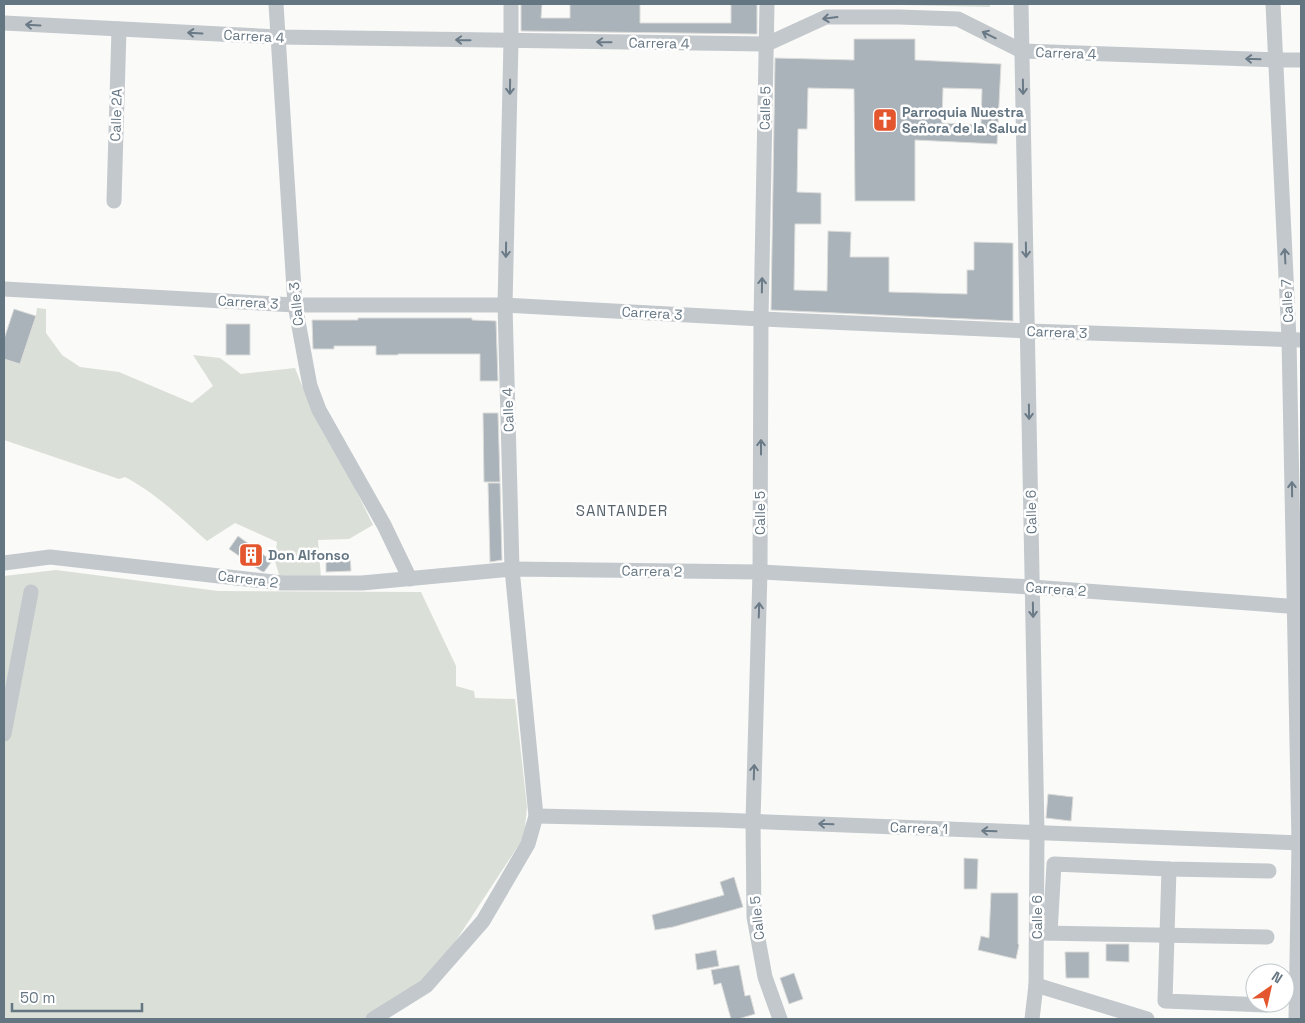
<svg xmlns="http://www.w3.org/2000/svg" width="1305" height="1023" viewBox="0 0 1305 1023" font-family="'Space Grotesk',sans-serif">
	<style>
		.green { fill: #dadfd7 }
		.building { fill: #aab3b9; stroke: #dcdcda; fill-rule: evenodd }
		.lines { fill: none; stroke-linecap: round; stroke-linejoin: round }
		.minor { stroke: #c3c8cc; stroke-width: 15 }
		.oneway { stroke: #6a7a87 }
		.labels { text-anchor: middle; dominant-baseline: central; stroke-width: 5; stroke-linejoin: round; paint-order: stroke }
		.street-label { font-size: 14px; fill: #657683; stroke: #fff }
		.poi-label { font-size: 14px; font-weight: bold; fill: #657683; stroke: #fff; text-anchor: start }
		.neighbourhood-label { font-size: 15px; letter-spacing: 1px; fill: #57646e; stroke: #fff }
	</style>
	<rect width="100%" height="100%" fill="#fafaf8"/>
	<!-- green -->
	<g class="green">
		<path d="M857,4H990V7Z"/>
		<path d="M37,308L46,309V333L62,355L80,367L119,372L192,403L213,386L193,355L220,358L241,374L295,368L310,406L351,480L373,525L349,539L318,540L321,578H280L275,561L277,542L235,523L207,541C178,516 159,495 125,477L119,479L4,440V359L20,364L36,316Z"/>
		<path d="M56,570L218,591L421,592L456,666V686L474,691L475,698L515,699L527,807L524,837L438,968L370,1019H4V576Z"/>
	</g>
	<!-- building -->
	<g class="building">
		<path d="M521,4H542L541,18H570V4H640V23H731V4H757V34L521,31Z"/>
		<path d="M854,39H915V60L1001,64L997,144L915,140V201H855L854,89L808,88L807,129H798L797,192L821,193V224H795L794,290L827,291L828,231L851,232L850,257H889V292L967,294V270H974V242L1013,243V321L771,310L775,58L854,60ZM943,88L982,89L981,125L942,123Z"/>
		<path d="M14,309L36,316L20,364L4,359V339Z"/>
		<path d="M358,318H472V320L496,321L498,381H480V354H398V355H376V346H334V349H313L312,320H358Z"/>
		<rect x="226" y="324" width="24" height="31"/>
		<path d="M483,413H498L500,482H484Z"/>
		<path d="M488,483H500L502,560L490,562Z"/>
		<path d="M238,536L272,561L264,572L261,571L229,549Z"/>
		<path d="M350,553L351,571L326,572V554Z"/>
		<path d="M1048,794L1073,797L1071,821L1046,818Z"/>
		<path d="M964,858L978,859L977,889H964Z"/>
		<path d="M734,877L743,907L673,927L655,930L652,915L724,895L720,882Z"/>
		<path d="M991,893H1018V944L1019,945L1016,959L978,950L981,936L989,938Z"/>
		<path d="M1106,944H1129V962L1106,961Z"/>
		<path d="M716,950L719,966L697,970L695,954Z"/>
		<path d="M1065,952H1089V978H1066Z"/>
		<path d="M739,965L745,996L750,995L755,1014L738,1019H731L721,983L714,985L711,970Z"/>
		<path d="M794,973L803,999L789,1004L780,978Z"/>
	</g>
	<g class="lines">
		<!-- minor -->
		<g class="minor">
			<path d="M276,4L295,305L310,386L319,410L384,525L410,579"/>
			<path d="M767,4L761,319L760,572L753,821L754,917L765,977L780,1019"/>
			<path d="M1021,4L1037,833L1036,985L1032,1019"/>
			<path d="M1273,4L1289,339L1299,843L1296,1019"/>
			<path d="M4,23L278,37L767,44L826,17H899L958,19L1022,51L1276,60H1301"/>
			<path d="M114,201L119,29"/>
			<path d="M4,289L295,305H505L761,319L1028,331L1301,340"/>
			<path d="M4,563L50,557L282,583H362L512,569L760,572L1032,587L1301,607"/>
			<path d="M4,734L31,592"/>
			<path d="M536,816L719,820L1301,843"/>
			<path d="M1169,869L1165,1001L1266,1005"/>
			<path d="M1041,933L1267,937"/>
			<path d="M1050,933L1054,864L1169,869L1269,871"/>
			<path d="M1036,985L1147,1019"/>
			<path d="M373,1019L426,986L483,921L528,844L536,816L512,569L505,305L511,41V4"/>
		</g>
	</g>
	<!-- one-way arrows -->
	<defs><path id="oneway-shaft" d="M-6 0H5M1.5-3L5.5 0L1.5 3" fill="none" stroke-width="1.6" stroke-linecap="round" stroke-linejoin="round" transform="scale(1.25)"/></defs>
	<g class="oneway">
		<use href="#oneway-shaft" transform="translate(830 18) rotate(173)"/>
		<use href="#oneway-shaft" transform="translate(33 25) rotate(-177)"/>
		<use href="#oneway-shaft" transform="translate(195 33) rotate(-177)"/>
		<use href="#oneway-shaft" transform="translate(989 35) rotate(-154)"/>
		<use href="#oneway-shaft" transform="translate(463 40) rotate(-179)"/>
		<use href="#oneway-shaft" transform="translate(604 42) rotate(-179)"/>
		<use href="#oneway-shaft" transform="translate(1253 59) rotate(-178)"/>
		<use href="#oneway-shaft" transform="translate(510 87) rotate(91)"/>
		<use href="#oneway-shaft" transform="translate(1023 87) rotate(89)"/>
		<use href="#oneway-shaft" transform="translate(506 250) rotate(91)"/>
		<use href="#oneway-shaft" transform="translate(1026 250) rotate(89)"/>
		<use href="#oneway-shaft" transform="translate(1285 256) rotate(-93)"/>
		<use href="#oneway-shaft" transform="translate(762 285) rotate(-89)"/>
		<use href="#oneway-shaft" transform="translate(1029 412) rotate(89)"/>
		<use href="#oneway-shaft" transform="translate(761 447) rotate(-90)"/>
		<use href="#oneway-shaft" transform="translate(1292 489) rotate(-91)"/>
		<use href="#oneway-shaft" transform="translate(759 610) rotate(-88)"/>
		<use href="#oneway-shaft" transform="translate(1033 610) rotate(89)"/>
		<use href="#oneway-shaft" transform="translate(754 772) rotate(-88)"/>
		<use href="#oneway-shaft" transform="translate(826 824) rotate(-178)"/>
		<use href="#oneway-shaft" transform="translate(989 831) rotate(-178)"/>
	</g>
	<!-- icons -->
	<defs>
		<symbol id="church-square" viewBox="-11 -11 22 22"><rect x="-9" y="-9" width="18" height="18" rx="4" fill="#e4572e" stroke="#fff"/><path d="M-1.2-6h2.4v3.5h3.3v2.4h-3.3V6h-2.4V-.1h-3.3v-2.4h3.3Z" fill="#fff"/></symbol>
		<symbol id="building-square" viewBox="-11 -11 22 22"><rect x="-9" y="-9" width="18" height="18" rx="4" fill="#e4572e" stroke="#fff"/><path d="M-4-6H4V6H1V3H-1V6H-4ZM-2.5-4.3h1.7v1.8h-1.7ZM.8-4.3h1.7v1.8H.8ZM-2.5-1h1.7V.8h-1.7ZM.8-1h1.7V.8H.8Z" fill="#fff"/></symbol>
	</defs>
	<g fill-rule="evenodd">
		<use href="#church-square" x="871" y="106" width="28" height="28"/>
		<use href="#building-square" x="237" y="541" width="28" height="28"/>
	</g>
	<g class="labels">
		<!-- street labels -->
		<g class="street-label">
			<text transform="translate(254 36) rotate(3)">Carrera 4</text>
			<text transform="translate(659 43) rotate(1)">Carrera 4</text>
			<text transform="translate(1066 53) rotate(2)">Carrera 4</text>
			<text transform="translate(765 108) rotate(-89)">Calle 5</text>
			<text transform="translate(116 115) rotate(-88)">Calle 2A</text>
			<text transform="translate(1287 301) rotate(-93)">Calle 7</text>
			<text transform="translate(248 302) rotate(3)">Carrera 3</text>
			<text transform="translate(296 304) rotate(-96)">Calle 3</text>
			<text transform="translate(652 313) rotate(3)">Carrera 3</text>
			<text transform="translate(1057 332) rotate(2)">Carrera 3</text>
			<text transform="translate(508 410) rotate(-92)">Calle 4</text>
			<text transform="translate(1031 512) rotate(-91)">Calle 6</text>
			<text transform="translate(760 513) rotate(-90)">Calle 5</text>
			<text transform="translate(652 571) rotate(1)">Carrera 2</text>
			<text transform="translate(248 579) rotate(7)">Carrera 2</text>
			<text transform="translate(1056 589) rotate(4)">Carrera 2</text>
			<text transform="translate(919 828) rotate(2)">Carrera 1</text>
			<text transform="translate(1037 917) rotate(-90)">Calle 6</text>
			<text transform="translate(757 918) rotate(-96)">Calle 5</text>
		</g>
		<!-- poi labels -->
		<g class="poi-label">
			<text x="902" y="112">Parroquia Nuestra<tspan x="902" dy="16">Señora de la Salud</tspan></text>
			<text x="268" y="555">Don Alfonso</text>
		</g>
		<!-- neighbourhood labels -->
		<g class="neighbourhood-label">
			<text x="622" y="510">SANTANDER</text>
		</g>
	</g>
	<!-- border -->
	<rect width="1305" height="1023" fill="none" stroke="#657683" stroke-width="10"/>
	<!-- north arrow -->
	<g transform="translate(1270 988) rotate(34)"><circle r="24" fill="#ffffff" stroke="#c1c8cd"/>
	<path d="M0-4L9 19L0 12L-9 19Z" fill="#e4572e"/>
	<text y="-8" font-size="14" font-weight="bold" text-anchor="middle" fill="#657683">N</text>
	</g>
	<!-- scale -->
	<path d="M12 1003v8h130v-8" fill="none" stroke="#657683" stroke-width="2.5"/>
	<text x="20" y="1003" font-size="15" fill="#657683" stroke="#ffffff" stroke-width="4" paint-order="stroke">50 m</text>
</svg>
